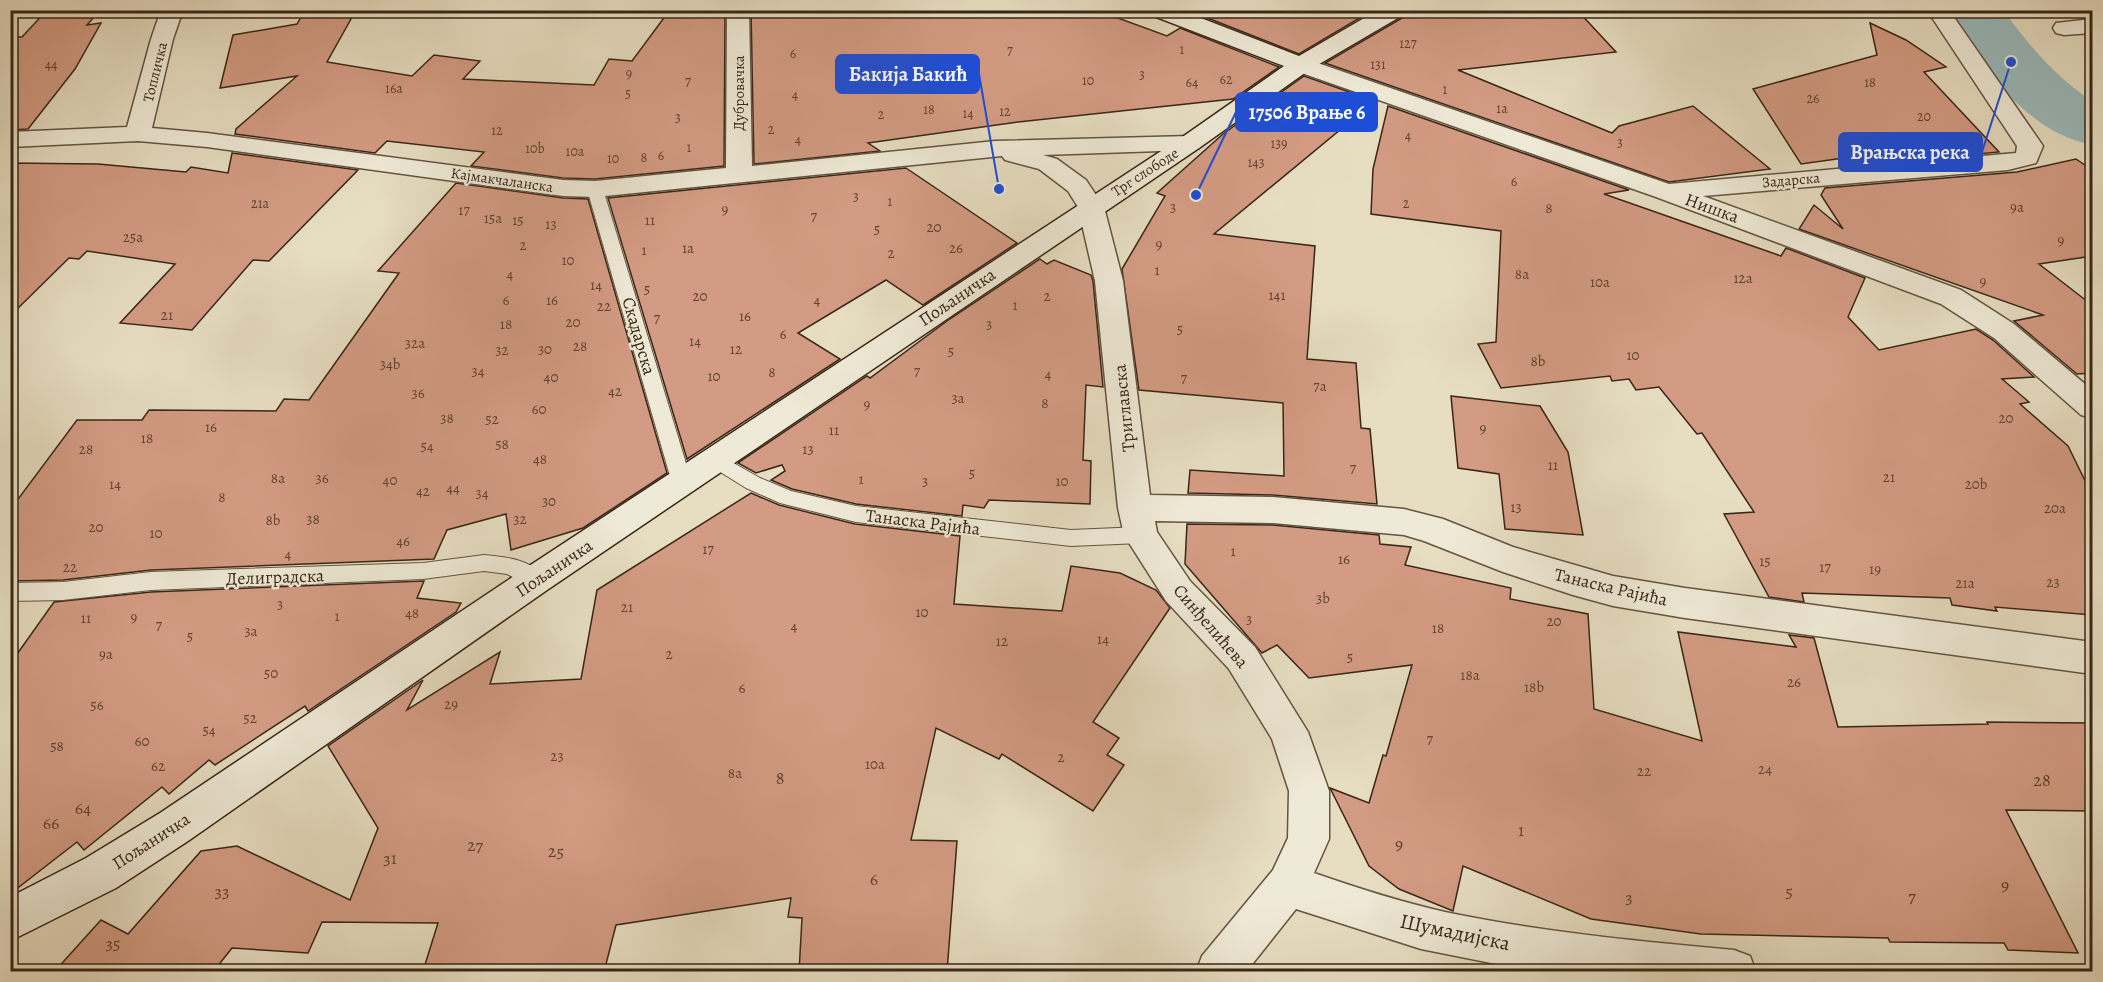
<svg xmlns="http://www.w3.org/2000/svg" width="2103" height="982" viewBox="0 0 2103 982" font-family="Alegreya,serif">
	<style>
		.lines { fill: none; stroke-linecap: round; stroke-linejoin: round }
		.river { fill: #9ababc; fill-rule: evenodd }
		.building { fill: #d39b83; stroke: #392616; stroke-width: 1.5 }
		.lane-casing { stroke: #645441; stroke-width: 2 }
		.street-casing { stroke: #645441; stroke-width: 3 }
		.secondary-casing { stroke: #392616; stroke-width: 3 }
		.lane { fill: #efead7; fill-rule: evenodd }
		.street { fill: #efead7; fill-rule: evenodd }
		.secondary { fill: #efead7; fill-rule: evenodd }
		.labels { text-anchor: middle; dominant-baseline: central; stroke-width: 4.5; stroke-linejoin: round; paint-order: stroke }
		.far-number-label { font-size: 14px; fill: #604331 }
		.far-street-label { font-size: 15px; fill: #392616; stroke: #efead7 }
		.number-label { font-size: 15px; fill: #604331 }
		.street-label { font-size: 18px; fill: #392616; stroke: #efead7 }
		.near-number-label { font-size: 18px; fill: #604331 }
		.near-street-label { font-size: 21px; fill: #392616; stroke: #efead7 }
		.leader { fill: none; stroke: #1d4ed8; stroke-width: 2 }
		.callout-dot { fill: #1d4ed8; stroke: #efead7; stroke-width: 2 }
		.callout { fill: #1d4ed8; stroke: #1d4ed8; stroke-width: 2 }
		.callout-label { font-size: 20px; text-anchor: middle; font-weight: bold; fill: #fff }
	</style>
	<rect width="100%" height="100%" fill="#e7dec2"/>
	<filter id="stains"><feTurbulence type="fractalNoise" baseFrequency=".00333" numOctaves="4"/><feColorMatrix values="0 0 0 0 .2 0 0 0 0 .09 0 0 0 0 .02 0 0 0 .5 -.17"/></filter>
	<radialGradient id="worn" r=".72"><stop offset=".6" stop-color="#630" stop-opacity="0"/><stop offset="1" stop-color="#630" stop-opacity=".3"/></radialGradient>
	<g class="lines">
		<!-- river -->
		<path class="river" d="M1946,10H2003C2029,45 2056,78 2092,101V145C2023,131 1983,65 1946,10Z"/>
	</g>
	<!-- building -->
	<g class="building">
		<path d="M47,10H100L87,25L101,23L75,69L28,129L10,130V37H22Z"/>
		<path d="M305,10H356L327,62L412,76L434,55L480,61L463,79L594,85L609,59L632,61L669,11L725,10L724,166L595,179L563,178L471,166L484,152L387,141L375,153L235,134L236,129L297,76L220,88L233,35L297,24Z"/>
		<path d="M751,10H1096L1167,36L1180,28L1279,67L1233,99L1018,122L868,143L880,151L754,164Z"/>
		<path d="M1208,10H1373L1299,54L1200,15Z"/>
		<path d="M1408,10H1577L1616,52L1458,70L1612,133L1619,126L1693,106L1770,169L1669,182L1325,63L1404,17Z"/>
		<path d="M1870,23L1906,40L1946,67L1924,72L1999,152L1839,167L1844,158L1801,164L1753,89L1877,55Z"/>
		<path d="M1304,76L1375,101L1214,234L1315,246L1307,359L1356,363L1361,428L1370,429L1377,504L1273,495L1188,493L1190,470L1284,476L1283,403L1139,390L1122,269L1165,196L1157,193L1223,134Z"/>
		<path d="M1388,106L1629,190L1604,194L1781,256L1786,248L1865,278L1848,317L1879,350L1976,329L1993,340L2034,377L2002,379L2029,402L2020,404L2068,446L2092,495V615L1995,607L1997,611L1952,605L1950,598L1802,593L1804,602L1769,597L1724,514L1754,512L1702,433L1697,434L1659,387L1636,390L1629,379L1612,381L1610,376L1501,388L1478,344L1496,342L1501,231L1371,214L1373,169Z"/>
		<path d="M232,153L358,170L269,261L253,260L192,330L120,323L175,264L87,251L79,259L69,258L10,316V163L98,164L186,172L191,167L228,173Z"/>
		<path d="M2076,159L2092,170V256L2039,264L2092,305V373L2077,374L2014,321L2043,315L1799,229L1814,205L1843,229L1821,195L1825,188L2017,172Z"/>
		<path d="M906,168L1017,243L923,305L886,280L798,333L840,359L687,459L608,198Z"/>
		<path d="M456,183L563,198L588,199L667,473L583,528L511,550L506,514L447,530L434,559L151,570L63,580L10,581V510L77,420H142L149,410L276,411L284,399L309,400L399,273L378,271Z"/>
		<path d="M1040,259L1047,264L1054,260L1091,275L1093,281L1103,387L1086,385L1083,460L1091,461L1090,504L989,500L984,508L963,505L962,516L856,504L792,489L771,480L785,471L782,465L756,473L738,463L867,376L870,378L947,321Z"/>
		<path d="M1451,396L1540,406L1568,452L1583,535L1505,529L1499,474L1458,468Z"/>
		<path d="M751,493L779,505L855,524L960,536L954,604L1062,611L1071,566L1120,573L1156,590L1170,608L1093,722L1119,738L1107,755L1124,765L1093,811L1002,754L999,759L936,728L911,840L957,841L947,972H799L802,918L788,917L791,898L616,925L604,972H509L510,968L423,971L438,923L322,922L308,953L232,948L213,972H54L101,920L128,934L201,851L237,846L350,900L378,828L328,746L423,680L407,710L500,652L490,684L581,679L597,590Z"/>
		<path d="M1187,524L1273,525L1379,535L1380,544L1411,547L1405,565L1511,588L1510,599L1588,614L1594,709L1702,741L1678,632L1796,647L1789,635L1814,638L1838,727L1988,724L1987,722L2092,723V811L2006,810L2078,953L2008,950L2004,943L1890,942L1888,938L1701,934L1591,919L1463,866L1453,911L1399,889L1369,866L1330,788L1369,803L1383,755L1386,756L1412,665L1309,678L1277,645L1262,653L1185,564Z"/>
		<path d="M424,581L417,598L461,603L456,612L308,711L305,706L215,765L209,760L169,794L162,787L84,850L77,842L10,894V664L54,602L151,592Z"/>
	</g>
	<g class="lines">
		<defs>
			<g id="lane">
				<path d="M595,184L603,189L692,483L689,488L682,490L675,488L672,483L587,189Z"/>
				<path d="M716,453L760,478L791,491L856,506L1071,530L1141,527L1148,529L1151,535L1148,541L1141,543L1071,546L856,522L780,503L746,488L709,465L706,460L709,455Z"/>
				<path d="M484,555C504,557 535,559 545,580L542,586L535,589L507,574L484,571L423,579L151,590L63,600L10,601V583L63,582L151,572L423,563Z"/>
			</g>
			<g id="street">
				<path d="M161,10H183L173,39L152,128L207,133L563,180L595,181L726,168L727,10H749L752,166L995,141L1190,136L1199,138L1202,143L1199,148L1190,150L1043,155L1057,159L1086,180L1104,207L1123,281L1150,495L1273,497L1404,509L1443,519L1513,547L1613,576L1685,588L2092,642V674L1685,618L1613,606L1573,595L1503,572L1424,541L1404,535L1273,523L1155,521L1157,532L1190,581L1255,647L1308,732L1329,791V839L1314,873C1357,888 1401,902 1445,912C1540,932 1637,941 1734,950L1750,956L1756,972H1536L1421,949L1296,909L1246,972H1196L1202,956L1273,870L1288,838L1289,791L1272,739L1229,669L1166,601L1124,535L1118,508L1095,281L1078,207L1068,191L1039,169L1005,160L1002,156L595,197L563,196L207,147L138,141L10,147V132L127,127L151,39Z"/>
				<path d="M1927,10H1949L2043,146L2036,163L2008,170L1703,196L1961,290L2014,324L2092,390V418L2081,415L1994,338L1941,304L1656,197L1293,70L1289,65L1293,60L1301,58L1309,60L1669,184L2016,153L2017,146Z"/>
				<path d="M2092,19V33L2064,35L2056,33L2053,28L2056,23Z"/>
			</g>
			<path id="secondary" d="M1148,10H1180L1299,56L1378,10H1406L1403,15L1309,70L1199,148L547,590L188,841L116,888L10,941V897L86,858L160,813L523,570L1181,138L1284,66L1151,15Z"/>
		</defs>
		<!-- lane casing -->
		<use href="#lane" class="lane-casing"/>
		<!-- street casing -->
		<use href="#street" class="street-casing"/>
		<!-- secondary casing -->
		<use href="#secondary" class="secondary-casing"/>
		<!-- lane -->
		<use href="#lane" class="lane"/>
		<!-- street -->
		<use href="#street" class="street"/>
		<!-- secondary -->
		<use href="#secondary" class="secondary"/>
	</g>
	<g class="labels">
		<!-- far-number labels -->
		<g class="far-number-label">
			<text x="1408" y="43">127</text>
			<text x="1182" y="49">1</text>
			<text x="1010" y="50">7</text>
			<text x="793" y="53">6</text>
			<text x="51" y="64">44</text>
			<text x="1378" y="64">131</text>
			<text x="629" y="73">9</text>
			<text x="1142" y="74">3</text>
			<text x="1226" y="79">62</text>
			<text x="1088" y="80">10</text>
			<text x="688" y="81">7</text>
			<text x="1192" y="82">64</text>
			<text x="1870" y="82">18</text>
			<text x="394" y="88">16a</text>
			<text x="1445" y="89">1</text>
			<text x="628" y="93">5</text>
			<text x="795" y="94">4</text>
			<text x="1813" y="98">26</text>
			<text x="1502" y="108">1a</text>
			<text x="929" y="109">18</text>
			<text x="1005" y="111">12</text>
			<text x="968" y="113">14</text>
			<text x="881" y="114">2</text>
			<text x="1924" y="116">20</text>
			<text x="678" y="117">3</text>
			<text x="771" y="129">2</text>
			<text x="497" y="130">12</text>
			<text x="1408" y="135">4</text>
			<text x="798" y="139">4</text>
			<text x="1620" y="142">3</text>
			<text x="1279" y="143">139</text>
			<text x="689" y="147">1</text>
			<text x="535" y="148">10b</text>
			<text x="575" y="151">10a</text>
			<text x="661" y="155">6</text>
			<text x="644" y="157">8</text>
			<text x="613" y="158">10</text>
			<text x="1256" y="162">143</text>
			<text x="1514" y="181">6</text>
			<text x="856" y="196">3</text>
			<text x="890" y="201">1</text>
			<text x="260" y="203">21a</text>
			<text x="1406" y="203">2</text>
		</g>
		<!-- far-street labels -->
		<g class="far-street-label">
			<text transform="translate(155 72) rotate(-76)">Топличка</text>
			<text transform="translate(739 93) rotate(-90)">Дубровачка</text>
			<text transform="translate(1145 172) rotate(-33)">Трг слободе</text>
			<text transform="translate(502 180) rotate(8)">Кајмакчаланска</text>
			<text transform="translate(1791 180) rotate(-5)">Задарска</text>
		</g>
		<!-- number labels -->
		<g class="number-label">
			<text x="1173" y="207">3</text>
			<text x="2017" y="207">9a</text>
			<text x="1549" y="208">8</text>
			<text x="725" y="209">9</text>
			<text x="464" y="210">17</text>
			<text x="814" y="216">7</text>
			<text x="493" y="218">15a</text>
			<text x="518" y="220">15</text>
			<text x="650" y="220">11</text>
			<text x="551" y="224">13</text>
			<text x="934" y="227">20</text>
			<text x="877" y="229">5</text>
			<text x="133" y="237">25a</text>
			<text x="2061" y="240">9</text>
			<text x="1159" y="244">9</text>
			<text x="523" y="245">2</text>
			<text x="688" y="248">1a</text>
			<text x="956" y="248">26</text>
			<text x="644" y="250">1</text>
			<text x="891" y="253">2</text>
			<text x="568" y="260">10</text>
			<text x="1157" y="270">1</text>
			<text x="510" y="274">4</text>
			<text x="1522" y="274">8a</text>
			<text x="1743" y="278">12a</text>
			<text x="1983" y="281">9</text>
			<text x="1600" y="282">10a</text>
			<text x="596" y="285">14</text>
			<text x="647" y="289">5</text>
			<text x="1277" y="295">141</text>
			<text x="700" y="296">20</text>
			<text x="1047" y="296">2</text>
			<text x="506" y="300">6</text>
			<text x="552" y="300">16</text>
			<text x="817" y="300">4</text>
			<text x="1015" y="305">1</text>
			<text x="604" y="306">22</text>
			<text x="167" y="315">21</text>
			<text x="745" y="316">16</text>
			<text x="657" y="318">7</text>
			<text x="573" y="322">20</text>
			<text x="506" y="324">18</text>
			<text x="989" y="324">3</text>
			<text x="1180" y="329">5</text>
			<text x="783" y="334">6</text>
			<text x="695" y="341">14</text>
			<text x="415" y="343">32a</text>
			<text x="580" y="346">28</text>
			<text x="545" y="349">30</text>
			<text x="736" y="349">12</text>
			<text x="502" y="350">32</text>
			<text x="951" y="351">5</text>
			<text x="1633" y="355">10</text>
			<text x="1538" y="361">8b</text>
			<text x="390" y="364">34b</text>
			<text x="478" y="371">34</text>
			<text x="917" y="371">7</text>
			<text x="772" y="372">8</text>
			<text x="1048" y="374">4</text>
			<text x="714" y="376">10</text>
			<text x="551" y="377">40</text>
			<text x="1184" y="378">7</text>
			<text x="1320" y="386">7a</text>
			<text x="615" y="391">42</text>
			<text x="418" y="393">36</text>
			<text x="958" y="398">3a</text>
			<text x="1045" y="403">8</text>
			<text x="867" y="404">9</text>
			<text x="539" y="409">60</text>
			<text x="447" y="418">38</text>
			<text x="2006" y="418">20</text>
			<text x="492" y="419">52</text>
			<text x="211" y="427">16</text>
			<text x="1483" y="428">9</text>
			<text x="834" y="430">11</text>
			<text x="147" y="438">18</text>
			<text x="502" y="444">58</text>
			<text x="427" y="446">54</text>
			<text x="86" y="449">28</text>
			<text x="808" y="449">13</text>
			<text x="540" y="459">48</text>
			<text x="1553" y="465">11</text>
			<text x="1353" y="468">7</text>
			<text x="972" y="473">5</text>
			<text x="1889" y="477">21</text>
			<text x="278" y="478">8a</text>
			<text x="322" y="478">36</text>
			<text x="861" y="479">1</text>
			<text x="390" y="480">40</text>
			<text x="925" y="481">3</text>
			<text x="1062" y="481">10</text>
			<text x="115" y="484">14</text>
			<text x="1976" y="484">20b</text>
			<text x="453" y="488">44</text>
			<text x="423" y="491">42</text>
			<text x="482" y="493">34</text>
			<text x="222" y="497">8</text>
			<text x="549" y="501">30</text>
			<text x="1516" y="507">13</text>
			<text x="2055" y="508">20a</text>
			<text x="313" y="519">38</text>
			<text x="520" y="519">32</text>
			<text x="273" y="520">8b</text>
			<text x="96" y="527">20</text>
			<text x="156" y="533">10</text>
			<text x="403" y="541">46</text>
			<text x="708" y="549">17</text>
			<text x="1233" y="551">1</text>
			<text x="288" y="554">4</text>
			<text x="1344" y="559">16</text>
			<text x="1765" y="561">15</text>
			<text x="70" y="567">22</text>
			<text x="1825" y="567">17</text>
			<text x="1875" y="569">19</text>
			<text x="2053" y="582">23</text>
			<text x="1965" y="583">21a</text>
			<text x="1323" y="598">3b</text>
			<text x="280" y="604">3</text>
			<text x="627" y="607">21</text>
			<text x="922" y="612">10</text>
			<text x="412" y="613">48</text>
			<text x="337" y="616">1</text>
			<text x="134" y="617">9</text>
			<text x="86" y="618">11</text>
			<text x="1249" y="619">3</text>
			<text x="1554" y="621">20</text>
			<text x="159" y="625">7</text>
			<text x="794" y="626">4</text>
			<text x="1438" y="628">18</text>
			<text x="251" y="631">3a</text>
			<text x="190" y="636">5</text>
			<text x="1103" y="639">14</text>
			<text x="1002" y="641">12</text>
			<text x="106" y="654">9a</text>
			<text x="669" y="654">2</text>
			<text x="1350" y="657">5</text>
			<text x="271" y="673">50</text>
			<text x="1470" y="675">18a</text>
			<text x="1794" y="682">26</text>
			<text x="1534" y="687">18b</text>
			<text x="742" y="688">6</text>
			<text x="451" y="704">29</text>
			<text x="97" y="705">56</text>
			<text x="250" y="718">52</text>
			<text x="209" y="730">54</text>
			<text x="1430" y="739">7</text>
			<text x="142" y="741">60</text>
			<text x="57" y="746">58</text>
			<text x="557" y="756">23</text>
			<text x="1061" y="757">2</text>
			<text x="875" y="764">10a</text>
			<text x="158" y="766">62</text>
			<text x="1765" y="769">24</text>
			<text x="1644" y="771">22</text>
			<text x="735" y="773">8a</text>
		</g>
		<!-- street labels -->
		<g class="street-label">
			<text transform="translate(1712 208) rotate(20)">Нишка</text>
			<text transform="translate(957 297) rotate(-34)">Пољаничка</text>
			<text transform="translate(639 336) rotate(74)">Скадарска</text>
			<text transform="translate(1124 408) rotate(-96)">Триглавска</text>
			<text transform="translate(923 522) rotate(7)">Танаска Рајића</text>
			<text transform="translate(554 568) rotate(-34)">Пољаничка</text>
			<text transform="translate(275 577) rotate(-2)">Делиградска</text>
			<text transform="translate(1611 587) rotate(13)">Танаска Рајића</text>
			<text transform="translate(1211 626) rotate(49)">Синђелићева</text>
			<text transform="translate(151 841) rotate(-33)">Пољаничка</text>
		</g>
		<!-- near-number labels -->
		<g class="near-number-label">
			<text x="780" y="778">8</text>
			<text x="2042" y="780">28</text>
			<text x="83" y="808">64</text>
			<text x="51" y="823">66</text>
			<text x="1521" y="830">1</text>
			<text x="1399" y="844">9</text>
			<text x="475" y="845">27</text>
			<text x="556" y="851">25</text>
			<text x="390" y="858">31</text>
			<text x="874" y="879">6</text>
			<text x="2005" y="885">9</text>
			<text x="222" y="891">33</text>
			<text x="1789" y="891">5</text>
			<text x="1912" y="896">7</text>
			<text x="1629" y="897">3</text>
			<text x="113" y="943">35</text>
		</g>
		<!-- near-street labels -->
		<g class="near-street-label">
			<text transform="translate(1455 932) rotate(12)">Шумадијска</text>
		</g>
	</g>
	<!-- callouts -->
	<path class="leader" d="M999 189L979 74M1196 195L1236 112M2011 62L1982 152"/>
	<g class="callout-dot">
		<circle cx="999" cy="189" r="6"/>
		<circle cx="1196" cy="195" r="6"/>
		<circle cx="2011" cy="62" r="6"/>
	</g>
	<g class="callout">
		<rect x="836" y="55" width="143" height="38" rx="6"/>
		<rect x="1236" y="93" width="141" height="38" rx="6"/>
		<rect x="1839" y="133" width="143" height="38" rx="6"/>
	</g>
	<g class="callout-label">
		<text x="908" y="81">Бакија Бакић</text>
		<text x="1307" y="119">17506 Врање 6</text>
		<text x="1910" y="159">Врањска река</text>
	</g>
	<!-- margin -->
	<rect width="2103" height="982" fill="none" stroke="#e7dec2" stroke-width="36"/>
	<rect x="12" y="12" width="2079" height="958" fill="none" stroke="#392616" stroke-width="3"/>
	<rect x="18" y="18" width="2067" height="946" fill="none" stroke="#392616" stroke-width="1.5"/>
	<rect width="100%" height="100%" filter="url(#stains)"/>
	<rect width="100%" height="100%" fill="url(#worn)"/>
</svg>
